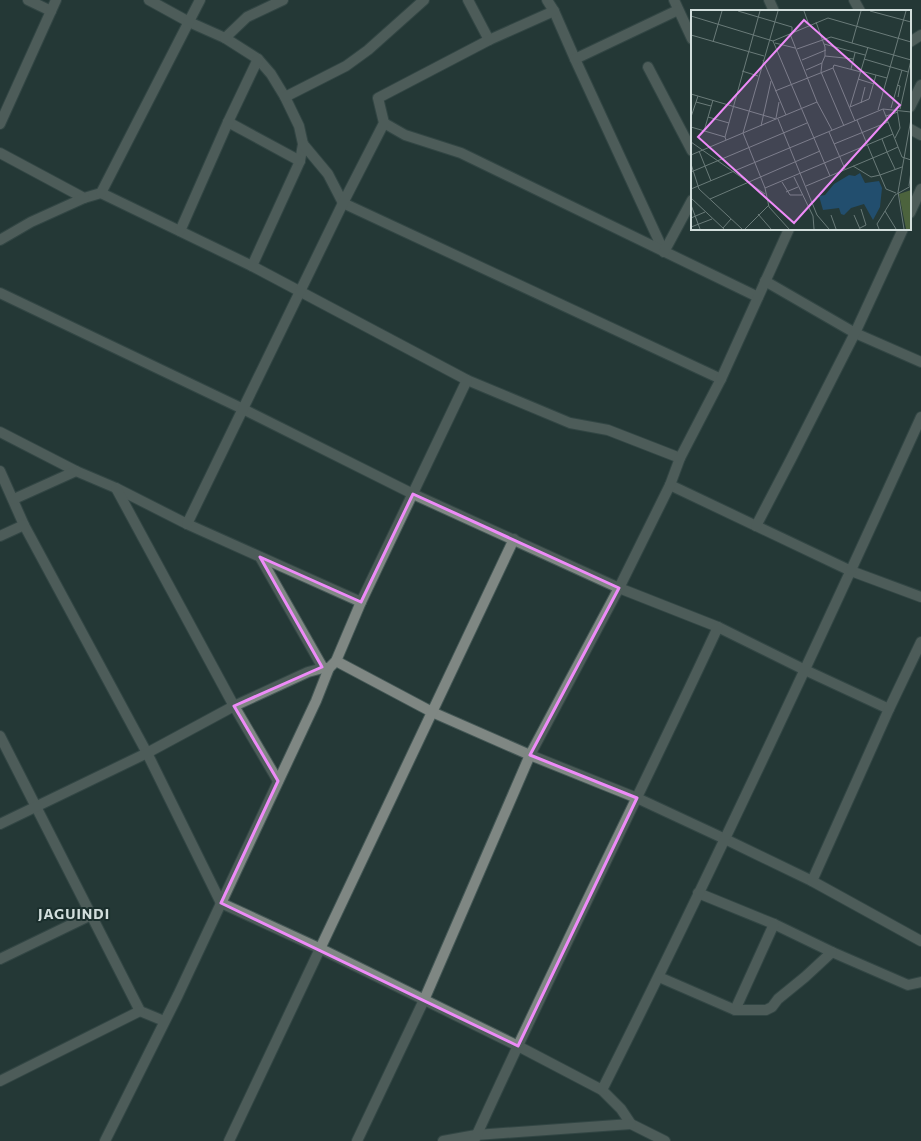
<svg xmlns="http://www.w3.org/2000/svg" width="921" height="1141" viewBox="0 0 921 1141" font-family="Commissioner,sans-serif">
	<style>
		.lines { fill: none; stroke-linecap: round; stroke-linejoin: round }
		.minor-casing { stroke: #445755; stroke-width: 12 }
		.minor { stroke: #7f8783; stroke-width: 10 }
		.marked { fill: none; stroke: #ee8bf8; stroke-width: 3; stroke-linejoin: round }
		.labels { text-anchor: middle; dominant-baseline: central; stroke-width: 4; stroke-linejoin: round; paint-order: stroke }
		.district-label { font-size: 14px; font-weight: bold; letter-spacing: 1px; fill: #d2dedc; stroke: #1b2f2d }
		.inset-road { fill: none; stroke: #6a7b79; stroke-width: 1 }
		.view { fill: #ee8bf8; fill-opacity: 0.15; stroke: #ee8bf8; stroke-width: 2 }
		.inset-edge { fill: none; stroke: #d2dedc; stroke-width: 2 }
	</style>
	<rect width="100%" height="100%" fill="#253937"/>
	<g class="lines">
		<defs>
			<g id="minor">
				<path d="M28,0L51,11"/>
				<path d="M149,0L189,22L225,38L258,59L271,74L285,97L299,126L303,144L300,161L252,266"/>
				<path d="M468,0L489,40"/>
				<path d="M547,0L554,11L575,59L664,252"/>
				<path d="M674,0L692,39"/>
				<path d="M769,0L774,11"/>
				<path d="M854,0L860,11"/>
				<path d="M225,38L247,17L283,0"/>
				<path d="M910,42L921,35"/>
				<path d="M575,59L678,10"/>
				<path d="M648,67L692,151"/>
				<path d="M285,97L346,66L368,50L424,0"/>
				<path d="M910,107L921,85"/>
				<path d="M228,122L300,161"/>
				<path d="M384,123L405,135L461,153L758,297"/>
				<path d="M0,124L56,0"/>
				<path d="M910,129L921,135"/>
				<path d="M303,144L328,174L343,203L721,379"/>
				<path d="M0,153L84,198L101,193L252,266L467,380L570,423L608,430L680,458"/>
				<path d="M101,193L200,0"/>
				<path d="M910,213L921,189"/>
				<path d="M180,231L228,122L258,59"/>
				<path d="M0,240L31,222L84,198"/>
				<path d="M664,252L692,200"/>
				<path d="M765,281L855,333L921,362"/>
				<path d="M0,293L243,409L413,494L619,588L718,627L805,670L889,709"/>
				<path d="M0,432L76,471L116,488L187,524L361,602"/>
				<path d="M0,471L24,525L147,753L221,903L321,949L518,1046L602,1090L621,1109L631,1124L665,1141"/>
				<path d="M670,485L851,571L921,597"/>
				<path d="M116,488L234,706L278,781"/>
				<path d="M14,499L76,471"/>
				<path d="M187,524L343,203L384,123L378,98L489,40L554,11"/>
				<path d="M756,526L791,459L855,333L903,229"/>
				<path d="M0,536L24,525"/>
				<path d="M260,557L323,668"/>
				<path d="M336,661L432,712L530,755L637,798L725,839L812,881L921,941"/>
				<path d="M0,736L140,1011L164,1021"/>
				<path d="M0,824L147,753L234,706L308,672L323,668H329L336,661L361,602L467,380"/>
				<path d="M812,881L889,709L921,642"/>
				<path d="M698,893L774,924L832,952L908,985L921,982"/>
				<path d="M0,959L91,915"/>
				<path d="M659,977L735,1010H766L772,1007L778,999L805,977L832,952"/>
				<path d="M735,1010L774,924"/>
				<path d="M0,1081L140,1011"/>
				<path d="M602,1090C713,869 818,644 921,417"/>
				<path d="M105,1141L178,995L316,701L329,668"/>
				<path d="M229,1141L514,539"/>
				<path d="M357,1141L424,1000L530,755L619,588L670,485L680,458L721,379L789,229"/>
				<path d="M443,1141L476,1135L631,1124"/>
				<path d="M474,1141C552,968 638,799 718,627"/>
			</g>
		</defs>
		<!-- minor casing -->
		<use href="#minor" class="minor-casing"/>
		<!-- minor -->
		<use href="#minor" class="minor"/>
	</g>
	<!-- marked area -->
	<path d="M0 0H921V1141H0ZM413,494L619,588L530,755L637,798L518,1046L221,903L278,781L234,706L322,667L260,557L361,602Z" fill="#253937" fill-opacity=".55" fill-rule="evenodd"/>
	<path class="marked" d="M413,494L619,588L530,755L637,798L518,1046L221,903L278,781L234,706L322,667L260,557L361,602Z"/>
	<g class="labels">
		<!-- district labels -->
		<g class="district-label">
			<text x="74" y="913">JAGUINDI</text>
		</g>
	</g>
	<!-- overview -->
	<g transform="translate(691 10)">
		<rect width="220" height="220" fill="#253937"/>
		<path d="M220,180V219H215L208,184Z" fill="#4c633d"/>
		<path d="M169,163L174,173L188,171L191,178L189,197L182,210L173,194L160,198L153,205L150,204L148,198L132,200L128,186L134,185L143,174L158,165L164,166Z" fill="#224e6e"/>
		<path class="inset-road" d="M47,1L101,17V23M87,1L52,123L74,178L78,197L98,219M113,1L118,15M179,1L220,12M0,6L82,31L137,8L220,32M99,24L126,92L141,120M0,25L73,46M82,31L139,166M22,32L31,1M84,33L104,38M161,33L170,1M133,34L174,45M106,39L140,27L220,50M134,46L163,49M173,49L217,62M72,50L95,105M111,50L135,40M131,53L130,62L153,116M142,58L164,111M160,59L164,43M115,60L131,53L134,46V37L125,12M51,61L67,66M170,61L196,68M167,69L183,74M206,75L209,76L207,87M84,81L142,58L143,55L170,62M0,84L85,109L126,92M5,92L20,96M170,93L174,77M159,97L177,37M159,97L178,89L185,65M200,98L211,60M192,99L220,102M209,99L220,50M187,100L215,1M195,106L207,102M0,107L7,86M17,107L38,113M85,108L88,92M87,109L126,205L138,219M166,110L189,165L211,157M70,116L80,71M0,117L34,127M13,121L22,90M138,122L154,159M204,128L209,118L206,99M35,130L34,127L69,1M0,132L74,184M143,134L197,112M8,141L20,171M0,145L85,109M0,154L8,179L51,219M162,156L180,167L189,165L195,179L205,183M204,159L196,142L207,137M0,162L116,113M103,167L122,206L123,219M91,172L99,185H111M115,176L196,142L191,129M218,176L220,161M74,178L202,124M0,179L192,99L211,147L220,150M95,182L107,177M0,188L33,219M19,189L129,141M0,195L9,219M194,201L205,219M67,204L80,219M140,205L145,219M163,205L169,219M0,208L14,202M0,217L21,209M32,218L40,209M169,218L175,215L170,199M54,219L78,195M188,219L186,214L204,185L220,176M213,219L207,182L220,109"/>
		<path class="view" d="M113,10L209,95L103,213L7,127Z"/>
		<rect width="220" height="220" class="inset-edge"/>
	</g>
</svg>
